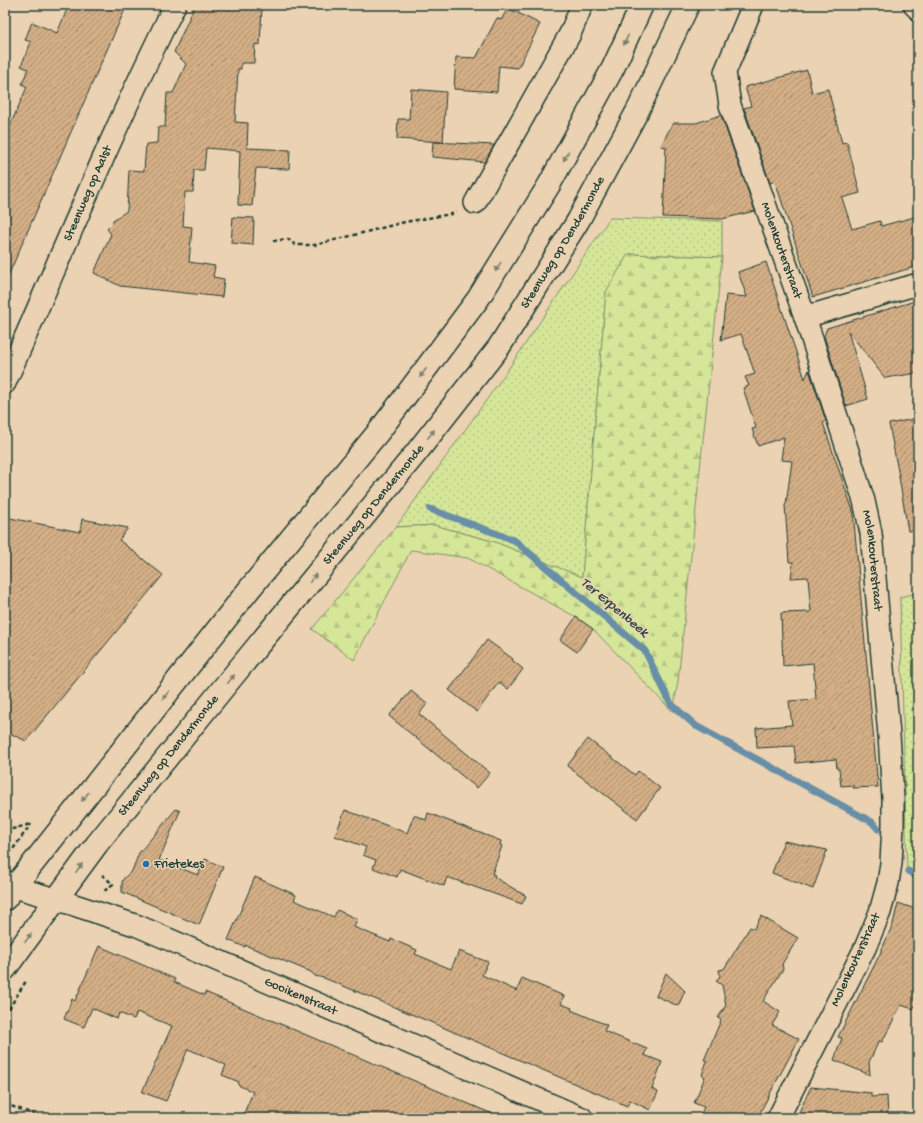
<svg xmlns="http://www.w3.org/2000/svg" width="923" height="1123" viewBox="0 0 923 1123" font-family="'Gochi Hand',sans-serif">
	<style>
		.grass { fill: url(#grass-dots); stroke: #7a9266 }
		.forest { fill: url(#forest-firs); stroke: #7a9266 }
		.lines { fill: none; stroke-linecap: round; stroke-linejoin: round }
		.stream { stroke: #688fa7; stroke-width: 7 }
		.building { fill: url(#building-hatch); stroke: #1f3d34 }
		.minor-casing { stroke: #1f3d34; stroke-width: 24 }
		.secondary-casing { stroke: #1f3d34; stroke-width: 25 }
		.path { stroke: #1f3d34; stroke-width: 2.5; stroke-dasharray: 4 3; stroke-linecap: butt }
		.minor { stroke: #ebd2b2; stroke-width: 21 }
		.secondary { stroke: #ebd2b2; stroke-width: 22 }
		.oneway { fill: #7b806d }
		.poi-dot { fill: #1f6fb2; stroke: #ebd2b2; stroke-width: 1.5 }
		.labels { text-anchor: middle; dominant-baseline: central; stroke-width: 3; stroke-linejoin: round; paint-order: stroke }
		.street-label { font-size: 13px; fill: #1f3d34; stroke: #ebd2b2 }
		.poi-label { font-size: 13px; fill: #1f3d34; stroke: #ebd2b2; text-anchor: start }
		.water-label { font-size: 14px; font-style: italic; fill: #2b4b47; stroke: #ebd2b2 }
	</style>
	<defs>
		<pattern id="grass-dots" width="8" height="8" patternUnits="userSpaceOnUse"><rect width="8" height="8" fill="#d6e699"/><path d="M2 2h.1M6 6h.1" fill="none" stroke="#b7c684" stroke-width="1.8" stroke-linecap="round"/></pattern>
		<pattern id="forest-firs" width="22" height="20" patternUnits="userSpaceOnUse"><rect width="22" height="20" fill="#d6e699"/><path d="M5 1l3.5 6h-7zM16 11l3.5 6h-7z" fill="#b7c684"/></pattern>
		<pattern id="building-hatch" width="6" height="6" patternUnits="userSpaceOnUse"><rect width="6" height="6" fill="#d4ae86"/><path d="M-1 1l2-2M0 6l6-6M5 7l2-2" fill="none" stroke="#ab8f6e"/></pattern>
	</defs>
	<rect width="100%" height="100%" fill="#ebd2b2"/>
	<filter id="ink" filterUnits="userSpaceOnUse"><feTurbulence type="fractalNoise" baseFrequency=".025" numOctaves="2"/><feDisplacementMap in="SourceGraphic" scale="8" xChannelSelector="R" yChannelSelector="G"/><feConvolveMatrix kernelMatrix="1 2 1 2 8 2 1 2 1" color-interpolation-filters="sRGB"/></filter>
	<g filter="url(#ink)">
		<!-- grass -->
		<g class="grass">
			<path d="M610,218L722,221V257L629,254L606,292L582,578L495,542L434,525L396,527L505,374Z"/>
			<path d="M918,593V873L907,869L900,597Z"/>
		</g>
		<!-- forest -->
		<path class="forest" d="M628,254L722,257L678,681L673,712L593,629L576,617L468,558L411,550L354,660L312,629L396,527L434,525L495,542L582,577L606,292Z"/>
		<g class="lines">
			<!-- stream -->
			<g class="stream">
				<path d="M430,509L514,540L645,651L671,704L696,726L872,822L878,829"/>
				<path d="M908,871L918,877"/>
			</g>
		</g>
		<!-- building -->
		<g class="building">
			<path d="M69,5H127L98,70L5,283V137L27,87L22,84L28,69L21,66L31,42L25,40L32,22L57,33Z"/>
			<path d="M195,5H249L262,7L260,45L255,44L254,63H241V69H238L235,122L248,123L247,148L290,150L289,169L256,168L252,206L238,205L240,151L206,148L204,170H194L193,192H185L183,226L192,227L189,262L215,266L213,277L224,279L222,297L120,286L94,273L111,234L107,229L113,223V220L127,211L129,170L144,171L146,144L157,143L158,127H165L167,93H173L186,64L174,52Z"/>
			<path d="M508,8L540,24L518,68L499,66L497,92L454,89L456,57L476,58L497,18L501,20Z"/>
			<path d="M807,70L812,93L828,89L842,143L847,142L860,193L842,198L852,229L880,221L881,226L918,216V266L813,297L775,181L770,183L744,108L751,106L745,87Z"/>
			<path d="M411,89L446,92L443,142L397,139L398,119H409Z"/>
			<path d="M721,115L755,211L722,219L663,217L666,147L661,146L668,132L674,123H696Z"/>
			<path d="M433,142L494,145L485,162L432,157Z"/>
			<path d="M233,217L254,218L253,245L231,243Z"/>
			<path d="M766,262L805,379L809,370L826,421L823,423L853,511L878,787L853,788V785L841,786L839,769H837L836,759L796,763L794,746L757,748L756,728L792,725L789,701L816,699L813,663L783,666L781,613L811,612L808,577L791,578L793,562H789L785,505L786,504L792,461L781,460L784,437L758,446L752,429L756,428L743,388L749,386L745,377L755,374L741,334L721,340L726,295L747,297L738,272Z"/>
			<path d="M918,300V373L885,378L848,331L868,399L846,406L824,336L827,328Z"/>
			<path d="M918,418V530L908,531L898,471L889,424Z"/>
			<path d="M5,517L80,532L82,519L128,528L119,540L163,575L26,741L5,731Z"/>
			<path d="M576,617L593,629L577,652L560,640Z"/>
			<path d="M487,640L513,659L512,660L523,669L508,689L499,682L477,712L449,690Z"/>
			<path d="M411,691L427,704L419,714L490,773L477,788L389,716Z"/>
			<path d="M588,739L635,775L638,771L660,788L637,819L567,766Z"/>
			<path d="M176,809L180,811L159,860L198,875L205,859L223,867L199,925L122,892V882L124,878L132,871L139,853Z"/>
			<path d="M345,810L407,833L414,815L426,820L428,813L501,841L500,845L502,846L492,874L495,875L494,877L526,896L522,904L447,877L444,886L400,869L397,877L373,868L376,860L363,855L366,847L335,836Z"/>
			<path d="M784,841L827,850L813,889L772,873Z"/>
			<path d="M255,877L296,895L294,900L334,917L337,910L357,919L354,927L390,942L391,939L417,950L415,954L451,969L459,951L488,962L482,975L517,991L522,978L564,996L561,1004L572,1008L571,1010L607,1025L604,1031L647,1049L644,1055L662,1062L652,1089L658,1092L650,1110L630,1100L627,1106L428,1021L324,978L315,976L311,972L245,945V947L228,940Z"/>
			<path d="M898,903L918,910V1000L913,1009L901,1005L882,1042L879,1041L869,1062L870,1075L834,1060L842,1038L838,1037L879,956L893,924Z"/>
			<path d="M761,916L798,938L782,964L783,969L763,1001L780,1012L772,1025L799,1039L757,1118H699L704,1107L694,1103L705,1077L702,1075L707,1061L704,1060L721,1020L718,1018L726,1005L722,985L716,981L720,976L719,970L724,969L750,927L754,929Z"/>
			<path d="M99,946L175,979L174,982L204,995L205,992L502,1118H255L244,1113L253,1092L238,1085L239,1082L222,1075L226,1065L188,1049L166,1101L142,1092L172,1026L137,1012L134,1019L119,1013L117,1019L92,1008L84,1027L64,1019L72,999L75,1001Z"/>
			<path d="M666,973L685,991L678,1006L656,996Z"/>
			<path d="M811,1087L871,1093V1097L887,1096L888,1118H796Z"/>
		</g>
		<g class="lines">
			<defs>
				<g id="minor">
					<path id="s1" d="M753,5L725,72L730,105L805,317L864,501L871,533L889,735L893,799V826L891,863L888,883L880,912L865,948L778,1118"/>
					<path d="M914,5L918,9"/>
					<path d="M475,203L570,34L582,5"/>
					<path d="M805,317L918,284"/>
					<path id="s2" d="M5,383C61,257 113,129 175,5"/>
					<path id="s3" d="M5,881L14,887L56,899L138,926L582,1118"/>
				</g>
				<g id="secondary">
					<path d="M5,899L247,592L380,430L478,299L549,185L613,68L642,5"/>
					<path id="s4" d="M5,969L97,844L224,687L416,453L499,347L578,221L638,110L688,5"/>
				</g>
			</defs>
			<!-- minor casing -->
			<use href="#minor" class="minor-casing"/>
			<!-- secondary casing -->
			<use href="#secondary" class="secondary-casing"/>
			<!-- path -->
			<g class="path">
				<path d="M273,241L288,239L295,245H315L405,222L457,213"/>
				<path d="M5,831L31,824"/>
				<path d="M5,860L31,824"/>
				<path d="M102,875L113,884L103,892"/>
				<path d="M5,1015L26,981"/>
				<path d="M5,1104L37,1115L36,1118"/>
			</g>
			<!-- minor -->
			<use href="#minor" class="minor"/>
			<!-- secondary -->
			<use href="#secondary" class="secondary"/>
		</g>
		<!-- one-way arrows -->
		<defs><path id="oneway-solid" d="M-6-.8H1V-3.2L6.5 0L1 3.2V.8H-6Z"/></defs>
		<g class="oneway">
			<use href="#oneway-solid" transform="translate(626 40) rotate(115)"/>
			<use href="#oneway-solid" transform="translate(566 156) rotate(118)"/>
			<use href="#oneway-solid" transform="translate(498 267) rotate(122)"/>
			<use href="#oneway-solid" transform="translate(423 373) rotate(127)"/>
			<use href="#oneway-solid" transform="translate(431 434) rotate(-52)"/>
			<use href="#oneway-solid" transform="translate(313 578) rotate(-51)"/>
			<use href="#oneway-solid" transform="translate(231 679) rotate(-51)"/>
			<use href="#oneway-solid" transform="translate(166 695) rotate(128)"/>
			<use href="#oneway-solid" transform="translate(85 797) rotate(128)"/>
			<use href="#oneway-solid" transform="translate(79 868) rotate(-54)"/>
			<use href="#oneway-solid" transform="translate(28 938) rotate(-54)"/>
		</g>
	</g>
	<!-- markers -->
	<circle class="poi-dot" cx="146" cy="864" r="4"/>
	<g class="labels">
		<!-- street labels -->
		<g class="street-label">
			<text stroke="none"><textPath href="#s2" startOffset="207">Steenweg op Aalst</textPath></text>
			<text stroke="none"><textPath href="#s4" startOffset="917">Steenweg op Dendermonde</textPath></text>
			<text stroke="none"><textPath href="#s1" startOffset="260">Molenkouterstraat</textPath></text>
			<text stroke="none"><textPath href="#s4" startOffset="593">Steenweg op Dendermonde</textPath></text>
			<text stroke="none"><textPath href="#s1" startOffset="584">Molenkouterstraat</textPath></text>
			<text stroke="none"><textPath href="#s4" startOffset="269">Steenweg op Dendermonde</textPath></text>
			<text transform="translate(856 960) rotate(-65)">Molenkouterstraat</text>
			<text stroke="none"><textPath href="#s3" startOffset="318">Gooikenstraat</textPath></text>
		</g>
		<!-- poi labels -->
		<g class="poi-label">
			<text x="154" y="864">Frietekes</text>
		</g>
		<!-- water labels -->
		<g class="water-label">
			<text transform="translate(614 608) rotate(40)">Ter Erpenbeek</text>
		</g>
	</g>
	<!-- margin -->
	<rect width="923" height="1123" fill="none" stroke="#ebd2b2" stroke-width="20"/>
	<rect x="10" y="10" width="903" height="1103" fill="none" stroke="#1f3d34" stroke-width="1.5" filter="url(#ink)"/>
</svg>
